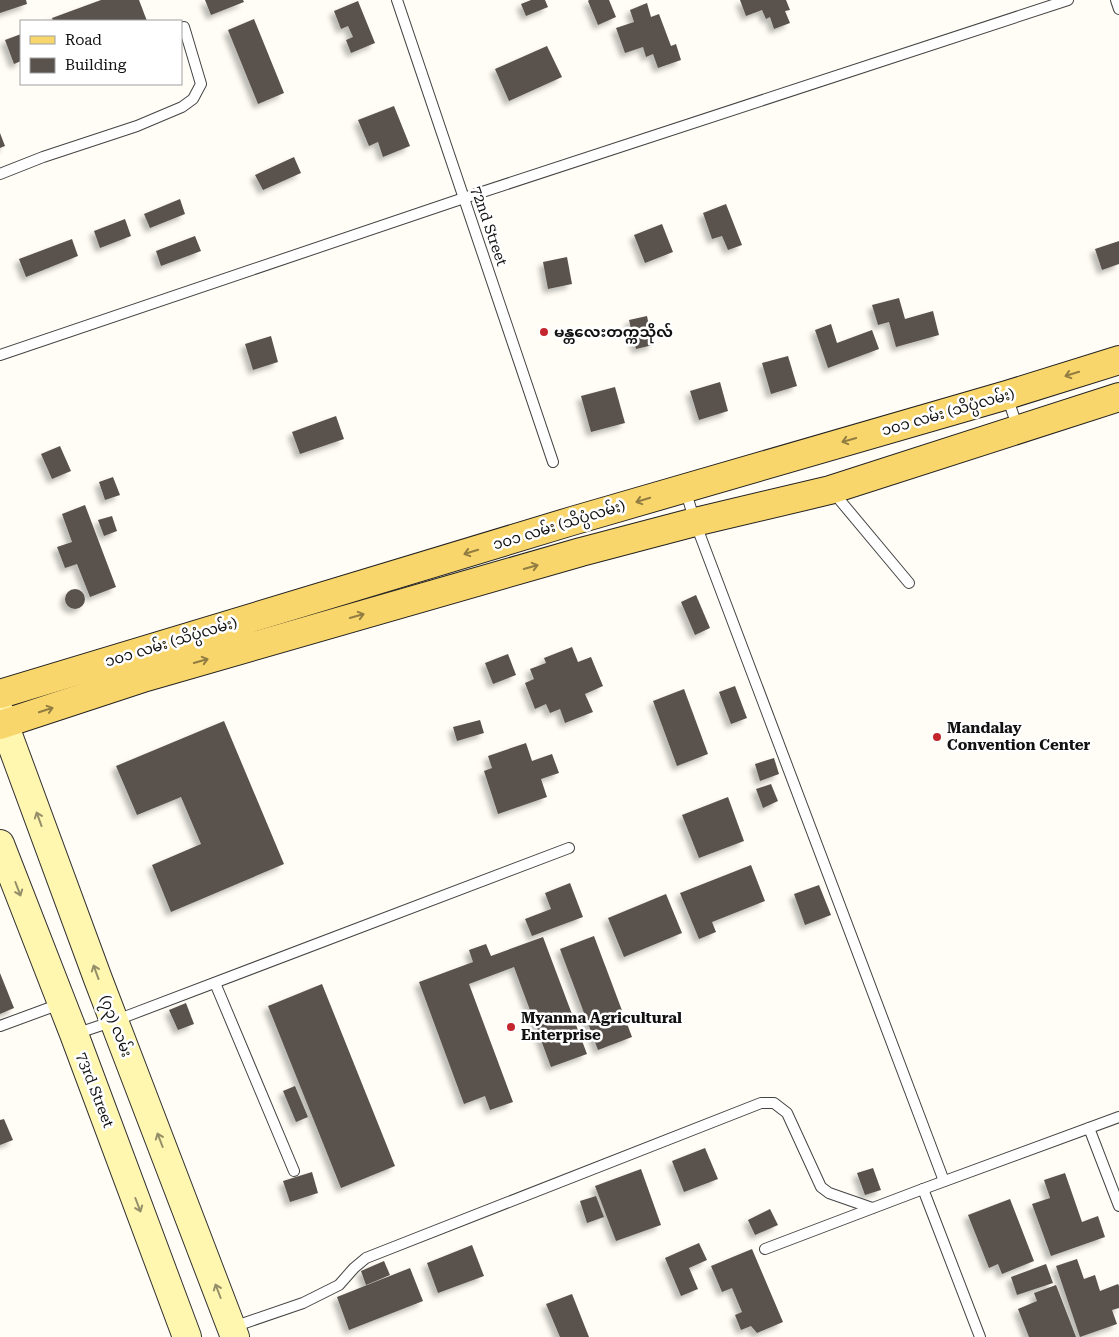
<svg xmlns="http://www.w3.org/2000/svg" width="1119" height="1337" viewBox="0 0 1119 1337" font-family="'Roboto Serif','Noto Sans Myanmar',serif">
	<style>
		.building { fill: #5a524d; filter: url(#shadow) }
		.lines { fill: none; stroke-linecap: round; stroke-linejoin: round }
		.service-casing { stroke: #444; stroke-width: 12 }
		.secondary-casing { stroke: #333; stroke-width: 30 }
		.primary-casing { stroke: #222; stroke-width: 30 }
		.service { stroke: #fff; stroke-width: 10 }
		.secondary { stroke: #fff6b0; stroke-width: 28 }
		.primary { stroke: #f9d66b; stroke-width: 28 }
		.oneway { stroke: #917d42 }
		.oneway2 { stroke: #948f68 }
		.poi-dot { fill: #c4262e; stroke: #fff; stroke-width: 2 }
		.labels { text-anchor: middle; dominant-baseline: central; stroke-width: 5; stroke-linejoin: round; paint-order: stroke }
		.street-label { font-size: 15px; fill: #111; stroke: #fff }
		.poi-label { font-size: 15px; font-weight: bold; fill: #111; stroke: #fff; text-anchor: start }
	</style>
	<defs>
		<filter id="shadow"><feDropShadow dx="-4.5" dy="4.5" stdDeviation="2.5" flood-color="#0004"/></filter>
	</defs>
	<rect width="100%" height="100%" fill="#fffdf5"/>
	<!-- building -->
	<g class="building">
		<path d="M0,0H26L27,4L0,13Z"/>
		<path d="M101,0H139L147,21H53L52,18Z"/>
		<path d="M205,0H243L244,2L211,15Z"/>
		<path d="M531,0H545L548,7L526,16L521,4Z"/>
		<path d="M589,0H609L616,17L598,25L588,1Z"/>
		<path d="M740,0H786L790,10L785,11L790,23L774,29L770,17L766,19L762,10L746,16Z"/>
		<path d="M358,1L375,43L351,53L346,40L353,37L348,26L341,29L334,11Z"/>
		<path d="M647,3L651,17L659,14L671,46L676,44L681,60L658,68L653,54L646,57L643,47L625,53L616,28L634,22L630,10Z"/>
		<path d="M254,19L284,93L258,104L228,30Z"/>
		<path d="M21,34V61L14,64L5,40Z"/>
		<path d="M547,46L562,77L509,101L495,69Z"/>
		<path d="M394,106L410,146L383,157L378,142L369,146L358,120Z"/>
		<path d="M0,133L5,146L0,148Z"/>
		<path d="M294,157L301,173L263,190L255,175Z"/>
		<path d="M180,199L185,214L150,228L144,214Z"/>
		<path d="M726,204L742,245L728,250L722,236L712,239L703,213Z"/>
		<path d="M125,219L131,236L100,248L94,231Z"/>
		<path d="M662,224L673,252L645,263L634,235Z"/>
		<path d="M195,236L201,251L161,266L156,251Z"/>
		<path d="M72,239L78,256L26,277L19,259Z"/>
		<path d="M1119,241V264L1102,270L1095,249Z"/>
		<path d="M567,257L572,284L548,289L543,262Z"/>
		<path d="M899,298L905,319L933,311L939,335L896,347L889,322L878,325L872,305Z"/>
		<path d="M647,316L653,345L636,349L629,320Z"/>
		<path d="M831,324L837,343L872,330L879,349L828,368L815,330Z"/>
		<path d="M271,336L278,362L253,370L245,344Z"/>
		<path d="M788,356L797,386L771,394L762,363Z"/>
		<path d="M720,382L728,411L699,420L690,391Z"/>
		<path d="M615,387L625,423L591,432L581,396Z"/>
		<path d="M336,416L344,439L300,454L292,432Z"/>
		<path d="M60,446L71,471L52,479L41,454Z"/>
		<path d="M113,477L120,495L105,500L99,482Z"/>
		<path d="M85,505L116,587L90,597L77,564L65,568L57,547L72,542L62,514Z"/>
		<path d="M112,516L117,531L104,536L98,520Z"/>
		<circle cx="75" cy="599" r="10"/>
		<path d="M696,595L710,628L695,635L681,602Z"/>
		<path d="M572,647L578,662L591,657L603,686L585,694L593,712L565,723L560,709L550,713L546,704L535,709L525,683L534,679L530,669L546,663L544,658Z"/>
		<path d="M508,654L516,675L493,684L485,663Z"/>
		<path d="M735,686L747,718L731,724L719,692Z"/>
		<path d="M684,689L708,754L677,766L653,701Z"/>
		<path d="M480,720L484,733L457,741L453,727Z"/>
		<path d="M224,721L284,864L171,912L152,865L201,844L181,797L137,815L116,766Z"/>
		<path d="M526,743L532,761L552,754L559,773L541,779L547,797L498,814L484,771L492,768L488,756Z"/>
		<path d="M774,758L779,774L760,781L755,764Z"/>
		<path d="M771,784L778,801L763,808L756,789Z"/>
		<path d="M728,797L744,841L699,858L682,815Z"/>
		<path d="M751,865L765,901L712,922L716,932L699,939L680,893Z"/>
		<path d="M570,883L583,917L532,936L525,919L551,909L545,893Z"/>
		<path d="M819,885L831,915L805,925L794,894Z"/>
		<path d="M666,894L682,933L624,957L608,918Z"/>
		<path d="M594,936L632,1037L598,1050L560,949Z"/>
		<path d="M543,937L587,1054L551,1067L514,967L469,984L513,1102L490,1110L485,1096L464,1104L419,982L473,962L469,950L486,944L491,956Z"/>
		<path d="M0,973L14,1008L0,1014Z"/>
		<path d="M322,984L395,1166L341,1188L268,1006Z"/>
		<path d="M186,1003L194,1024L178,1030L169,1010Z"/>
		<path d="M295,1086L308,1117L296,1122L283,1091Z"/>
		<path d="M4,1119L13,1140L0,1145V1120Z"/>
		<path d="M705,1148L718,1179L684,1192L672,1161Z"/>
		<path d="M873,1168L881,1190L865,1195L857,1173Z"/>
		<path d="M641,1169L661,1225L616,1241L595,1186Z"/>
		<path d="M312,1172L318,1193L290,1202L283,1181Z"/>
		<path d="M1065,1173L1082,1222L1098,1216L1105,1237L1051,1256L1032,1204L1050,1198L1044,1180Z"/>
		<path d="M596,1196L604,1217L587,1223L580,1201Z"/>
		<path d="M1010,1199L1034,1261L1002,1274L998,1264L989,1268L968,1215Z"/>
		<path d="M770,1209L778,1225L755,1235L748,1220Z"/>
		<path d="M699,1243L707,1260L689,1268L698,1289L681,1296L665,1258Z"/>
		<path d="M472,1245L484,1276L438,1293L427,1263Z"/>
		<path d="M752,1249L783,1322L757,1333L751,1326L741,1330L735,1315L742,1312L732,1288L722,1292L711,1266Z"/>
		<path d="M1077,1259L1084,1279L1095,1275L1100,1291L1118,1284L1119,1286V1308L1112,1310L1117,1324L1080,1337L1056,1266Z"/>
		<path d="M384,1261L390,1275L366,1285L361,1271Z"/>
		<path d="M1046,1264L1053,1283L1017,1295L1011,1277Z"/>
		<path d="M410,1268L423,1301L349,1330L337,1297Z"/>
		<path d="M1056,1285L1076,1337H1029L1018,1309L1037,1301L1034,1293Z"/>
		<path d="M572,1294L589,1337H560L546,1304Z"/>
	</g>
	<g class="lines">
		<defs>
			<g id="service">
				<path d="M397,0L553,462"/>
				<path d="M1116,0L1119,9"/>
				<path d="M0,174L43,157L137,126L182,107L193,99L201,84L184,27"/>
				<path d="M0,355L464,198L1068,0"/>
				<path d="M1007,396L1018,429"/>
				<path d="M685,489L695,522L944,1181"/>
				<path d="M833,492L909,583"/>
				<path d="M215,983L294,1171"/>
				<path d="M0,1026L60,1004"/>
				<path d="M75,1034L114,1021L569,848"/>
				<path d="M1089,1128L1119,1206"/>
				<path d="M923,1189L980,1337"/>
				<path d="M765,1249L923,1189L1119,1117"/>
				<path d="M233,1327L303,1303L339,1285L354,1268L366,1258L761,1103H774L787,1113L821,1187L829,1193L872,1208"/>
			</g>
			<g id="secondary">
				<path d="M0,713L98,979L235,1337"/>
				<path d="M0,844L74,1034L187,1337"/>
			</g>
			<g id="primary">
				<path d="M0,694L572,521L1007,395L1119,360"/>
				<path d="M0,725L146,677L581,552L695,522L830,490L1119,397"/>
			</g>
		</defs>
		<!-- service casing -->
		<use href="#service" class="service-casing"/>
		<!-- secondary casing -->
		<use href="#secondary" class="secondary-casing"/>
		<!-- primary casing -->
		<use href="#primary" class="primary-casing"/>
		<!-- service -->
		<use href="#service" class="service"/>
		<!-- secondary -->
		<use href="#secondary" class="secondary"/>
		<!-- primary -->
		<use href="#primary" class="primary"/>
	</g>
	<!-- one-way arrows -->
	<defs><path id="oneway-shaft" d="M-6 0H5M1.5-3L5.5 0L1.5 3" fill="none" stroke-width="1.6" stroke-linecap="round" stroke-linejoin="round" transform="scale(1.25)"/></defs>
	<g class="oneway">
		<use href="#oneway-shaft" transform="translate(1072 374) rotate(163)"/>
		<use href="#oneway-shaft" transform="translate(849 440) rotate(164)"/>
		<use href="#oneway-shaft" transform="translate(643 500) rotate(163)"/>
		<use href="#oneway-shaft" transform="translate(471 552) rotate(163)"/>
		<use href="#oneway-shaft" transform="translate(531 567) rotate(-16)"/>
		<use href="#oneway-shaft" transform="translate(357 616) rotate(-16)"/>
		<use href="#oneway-shaft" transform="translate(201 661) rotate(-16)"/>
		<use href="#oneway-shaft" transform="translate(46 710) rotate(-18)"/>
	</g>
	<g class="oneway2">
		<use href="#oneway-shaft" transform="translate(39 819) rotate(-110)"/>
		<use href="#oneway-shaft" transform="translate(18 889) rotate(69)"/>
		<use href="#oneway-shaft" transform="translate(96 972) rotate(-110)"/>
		<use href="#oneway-shaft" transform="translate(160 1140) rotate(-111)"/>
		<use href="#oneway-shaft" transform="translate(138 1205) rotate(69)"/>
		<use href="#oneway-shaft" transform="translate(218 1291) rotate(-111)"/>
	</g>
	<!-- markers -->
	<g class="poi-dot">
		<circle cx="544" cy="332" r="5"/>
		<circle cx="937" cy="737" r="5"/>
		<circle cx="511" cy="1027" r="5"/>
	</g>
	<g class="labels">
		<!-- street labels -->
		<g class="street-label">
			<text transform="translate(489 226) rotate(71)">72nd Street</text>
			<text transform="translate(948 412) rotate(-16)">၁၀၁ လမ်း (သိပ္ပံလမ်း)</text>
			<text transform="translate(559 525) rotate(-17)">၁၀၁ လမ်း (သိပ္ပံလမ်း)</text>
			<text transform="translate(171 642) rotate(-17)">၁၀၁ လမ်း (သိပ္ပံလမ်း)</text>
			<text transform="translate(116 1026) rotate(69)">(၇၃) လမ်း</text>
			<text transform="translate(95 1090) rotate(69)">73rd Street</text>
		</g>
		<!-- poi labels -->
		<g class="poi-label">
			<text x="554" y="332">မန္တလေးတက္ကသိုလ်</text>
			<text x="947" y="728">Mandalay<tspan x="947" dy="17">Convention Center</tspan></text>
			<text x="521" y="1018">Myanma Agricultural<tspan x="521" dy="17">Enterprise</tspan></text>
		</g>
	</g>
	<!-- legend -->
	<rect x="20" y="20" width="162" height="65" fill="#ffffff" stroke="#a0a0a0"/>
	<rect x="30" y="36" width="25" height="8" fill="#f9d66b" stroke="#a0a0a0"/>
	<text x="65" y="45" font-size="15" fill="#111111">Road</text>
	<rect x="30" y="58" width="25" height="15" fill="#5a524d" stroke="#a0a0a0"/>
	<text x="65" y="70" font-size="15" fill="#111111">Building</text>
</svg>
